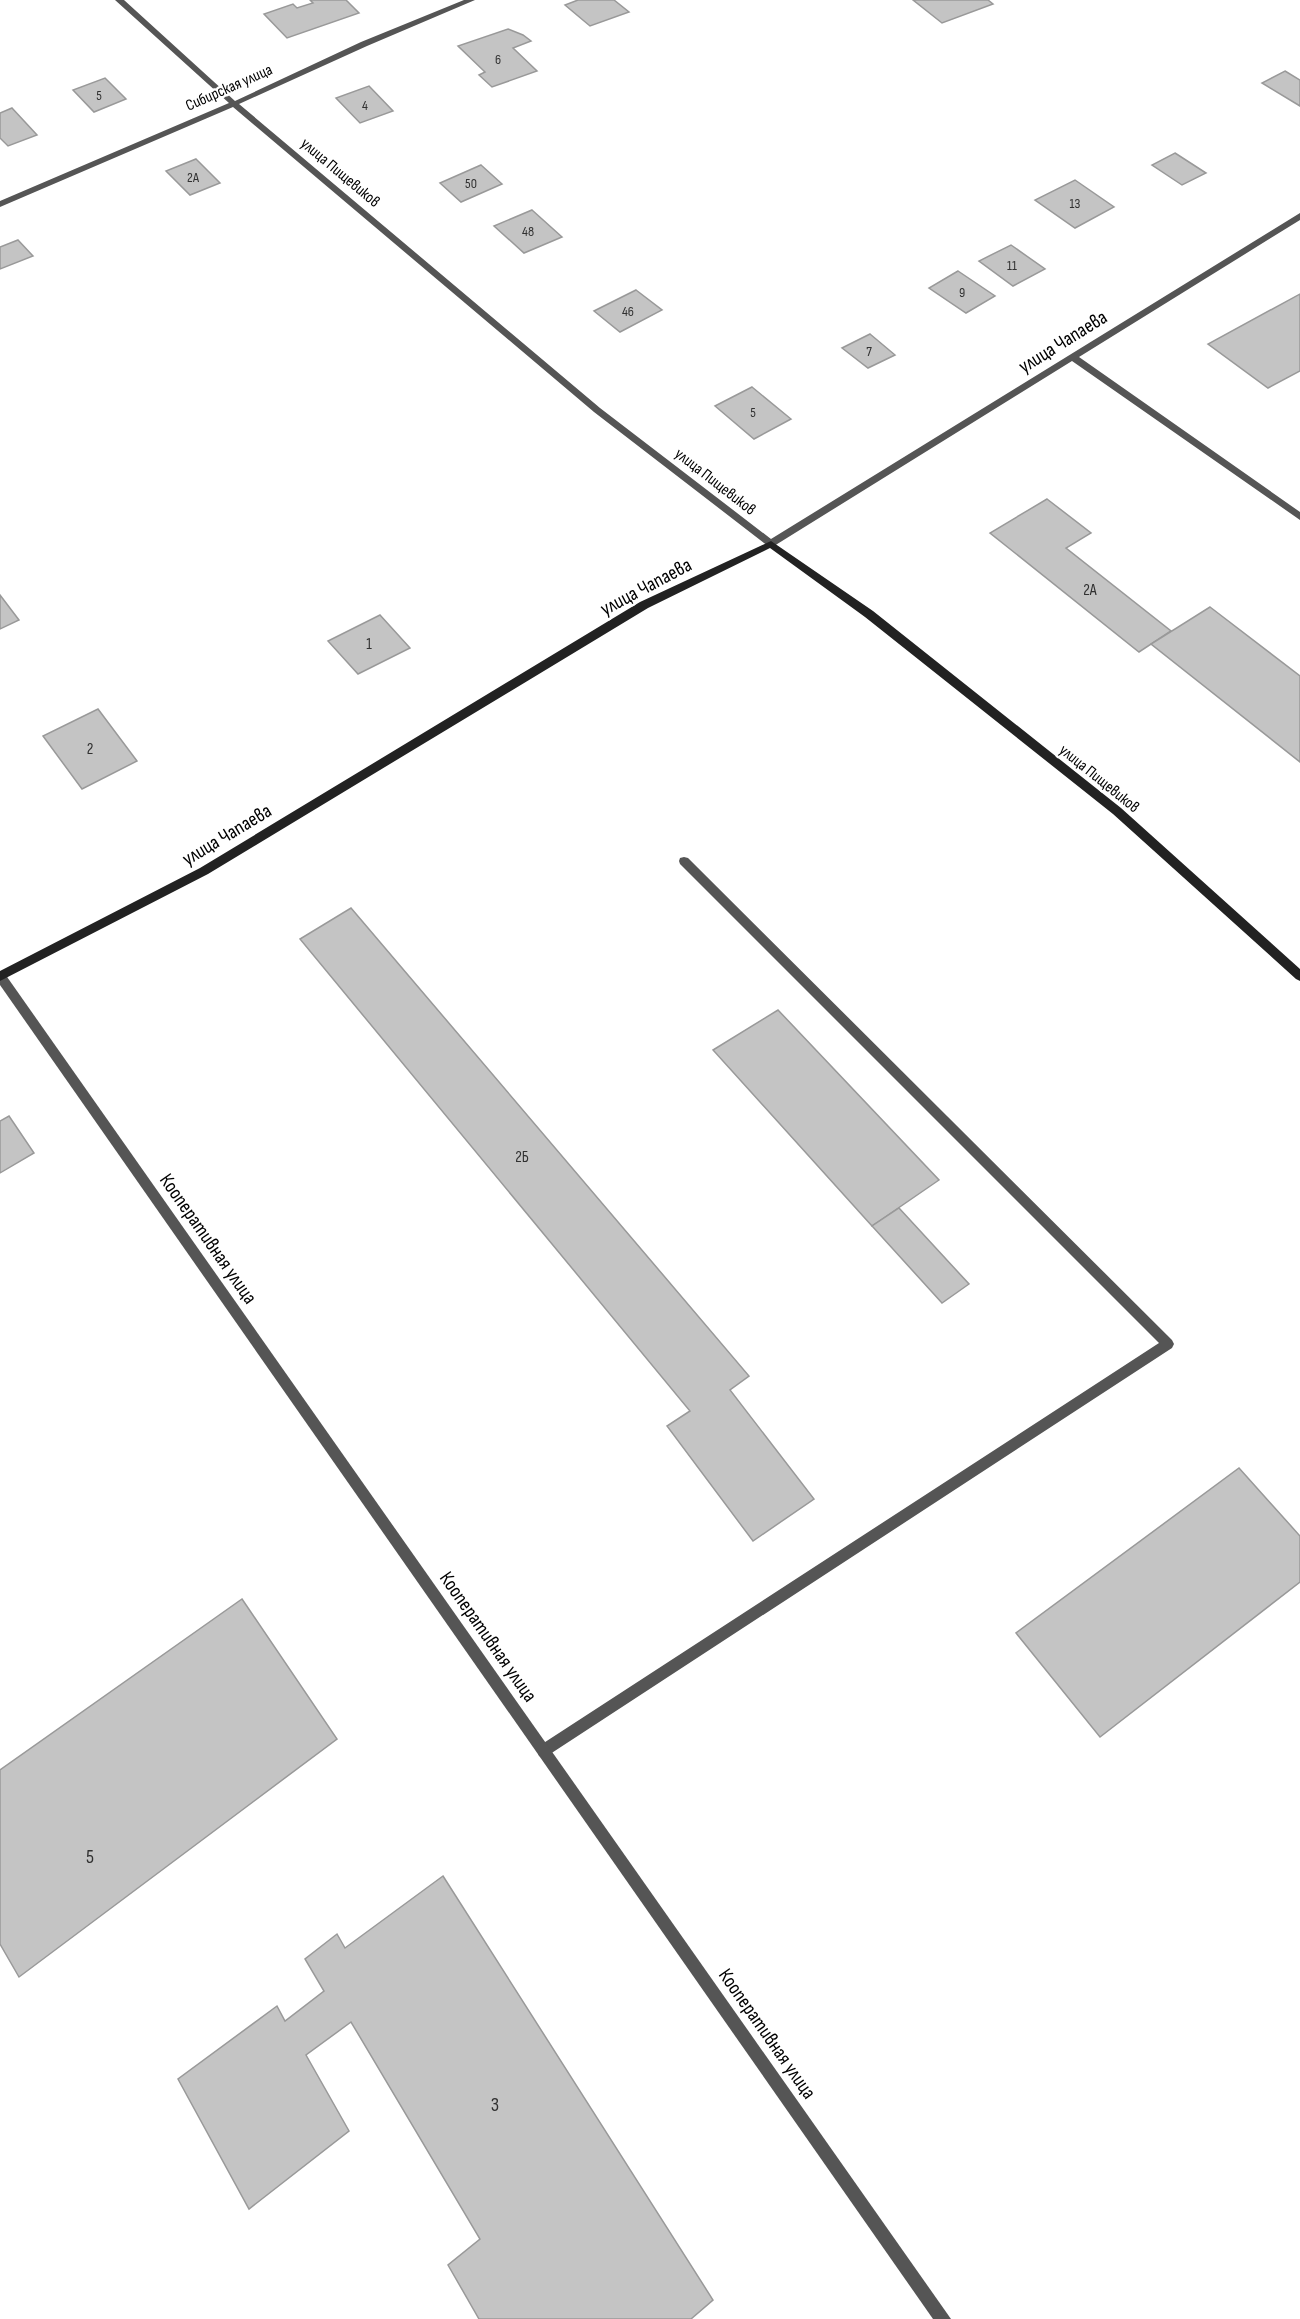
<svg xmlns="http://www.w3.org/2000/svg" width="1300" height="2319" viewBox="0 0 1300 2319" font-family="'Sofia Sans Condensed',sans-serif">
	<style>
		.building { fill: #c4c4c4; stroke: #999; stroke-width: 1.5 }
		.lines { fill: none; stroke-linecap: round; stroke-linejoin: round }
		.lane { fill: #555; fill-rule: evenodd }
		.street { fill: #555; fill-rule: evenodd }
		.secondary { fill: #222; fill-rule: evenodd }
		.labels { text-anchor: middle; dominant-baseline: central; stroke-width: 5; stroke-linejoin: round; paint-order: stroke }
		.far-number-label { font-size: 14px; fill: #313131 }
		.far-street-label { font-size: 16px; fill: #000; stroke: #fff }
		.number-label { font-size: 16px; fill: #313131 }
		.street-label { font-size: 20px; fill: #000; stroke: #fff }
		.near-number-label { font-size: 20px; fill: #313131 }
	</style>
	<rect width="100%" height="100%" fill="#fff"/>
	<!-- building -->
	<g class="building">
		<path d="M310,0H346L359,13L287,38L264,14L293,4L297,8L313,3Z"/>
		<path d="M578,0H614L629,12L590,26L565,5Z"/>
		<path d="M913,0H988L993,4L942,23Z"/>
		<path d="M508,29L523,35L531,41L513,48L537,71L492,87L479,75L485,72L458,46Z"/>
		<path d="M1285,71L1300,80V106L1262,83Z"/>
		<path d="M105,78L126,99L94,112L73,90Z"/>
		<path d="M369,86L393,111L360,123L336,98Z"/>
		<path d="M12,108L37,135L8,146L0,138V113Z"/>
		<path d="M1175,153L1206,173L1182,185L1152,165Z"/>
		<path d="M196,159L220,183L190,195L166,171Z"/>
		<path d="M481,165L502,184L461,202L440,183Z"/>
		<path d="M1075,180L1114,207L1075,228L1035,200Z"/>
		<path d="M532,210L562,237L524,253L494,226Z"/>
		<path d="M18,240L33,256L0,269V247Z"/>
		<path d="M1011,245L1045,269L1013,286L979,261Z"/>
		<path d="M958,271L995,296L966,313L929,288Z"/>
		<path d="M636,290L662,310L620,332L594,311Z"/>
		<path d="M1300,294V371L1268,388L1208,344Z"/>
		<path d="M870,334L895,355L868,368L842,348Z"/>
		<path d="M752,387L791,419L754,439L715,406Z"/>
		<path d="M1047,499L1091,533L1066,548L1171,631L1139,652L990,533Z"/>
		<path d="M0,595L19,620L0,629Z"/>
		<path d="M1210,607L1300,676V762L1151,644Z"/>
		<path d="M380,615L410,648L358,674L328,641Z"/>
		<path d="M98,709L137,761L82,789L43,736Z"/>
		<path d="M351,908L749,1376L730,1390L814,1499L753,1541L667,1426L690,1411L300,939Z"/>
		<path d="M778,1010L939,1180L872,1226L713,1050Z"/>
		<path d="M9,1116L34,1153L0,1173V1121Z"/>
		<path d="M899,1208L969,1284L942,1303L872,1226Z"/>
		<path d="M1239,1468L1300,1536V1582L1100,1737L1016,1633Z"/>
		<path d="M242,1599L337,1739L19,1977L0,1944V1770Z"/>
		<path d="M443,1876L713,2300L691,2319H479L448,2265L480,2239L351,2022L306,2055L349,2131L249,2209L178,2079L277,2006L285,2021L324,1991L305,1959L337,1934L345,1948Z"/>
	</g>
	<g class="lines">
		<!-- lane -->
		<path class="lane" d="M684,857L688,858L1172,1340L1174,1344L1172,1348L544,1758L539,1756L537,1751L539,1746L1159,1343L680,864L679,861L680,858Z"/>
		<!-- street -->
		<g class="street">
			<path d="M115,0H124L235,101L361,42L464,0H475L367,46L239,104L600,408L771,539L1300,213V220L1079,357L1300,512V520L1072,361L774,546H768L594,412L233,107L0,207V201L229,103Z"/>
			<path d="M0,973L5,974L951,2319H933L0,985Z"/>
		</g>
		<!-- secondary -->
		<path class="secondary" d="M771,541L873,611L1121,808L1300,969V981L1296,979L1113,814L865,617L770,548L648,608L208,874L0,981V971L200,868L640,602Z"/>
	</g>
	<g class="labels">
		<!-- far-number labels -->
		<g class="far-number-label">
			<text x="498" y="59">6</text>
			<text x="99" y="95">5</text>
			<text x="365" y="105">4</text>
			<text x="193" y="177">2А</text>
			<text x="471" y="183">50</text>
			<text x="1075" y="203">13</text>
			<text x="528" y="231">48</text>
			<text x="1012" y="265">11</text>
			<text x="962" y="292">9</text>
			<text x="628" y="311">46</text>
			<text x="869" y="351">7</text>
			<text x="753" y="412">5</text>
		</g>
		<!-- far-street labels -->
		<g class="far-street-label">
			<text transform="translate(229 88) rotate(-24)">Сибирская улица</text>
			<text transform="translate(340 173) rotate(40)">улица Пищевиков</text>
			<text transform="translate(715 482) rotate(38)">улица Пищевиков</text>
			<text transform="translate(1099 779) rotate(39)">улица Пищевиков</text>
		</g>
		<!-- number labels -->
		<g class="number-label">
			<text x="1090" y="590">2А</text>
			<text x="369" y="644">1</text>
			<text x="90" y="749">2</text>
			<text x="522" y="1157">2Б</text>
		</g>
		<!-- street labels -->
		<g class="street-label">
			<text transform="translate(1063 342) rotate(-32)">улица Чапаева</text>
			<text transform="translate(646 587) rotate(-28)">улица Чапаева</text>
			<text transform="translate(227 835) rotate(-31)">улица Чапаева</text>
			<text transform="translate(208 1239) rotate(55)">Кооперативная улица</text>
			<text transform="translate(488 1637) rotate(55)">Кооперативная улица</text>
			<text transform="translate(767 2034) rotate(55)">Кооперативная улица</text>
		</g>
		<!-- near-number labels -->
		<g class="near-number-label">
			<text x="90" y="1857">5</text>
			<text x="495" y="2105">3</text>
		</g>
	</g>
</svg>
